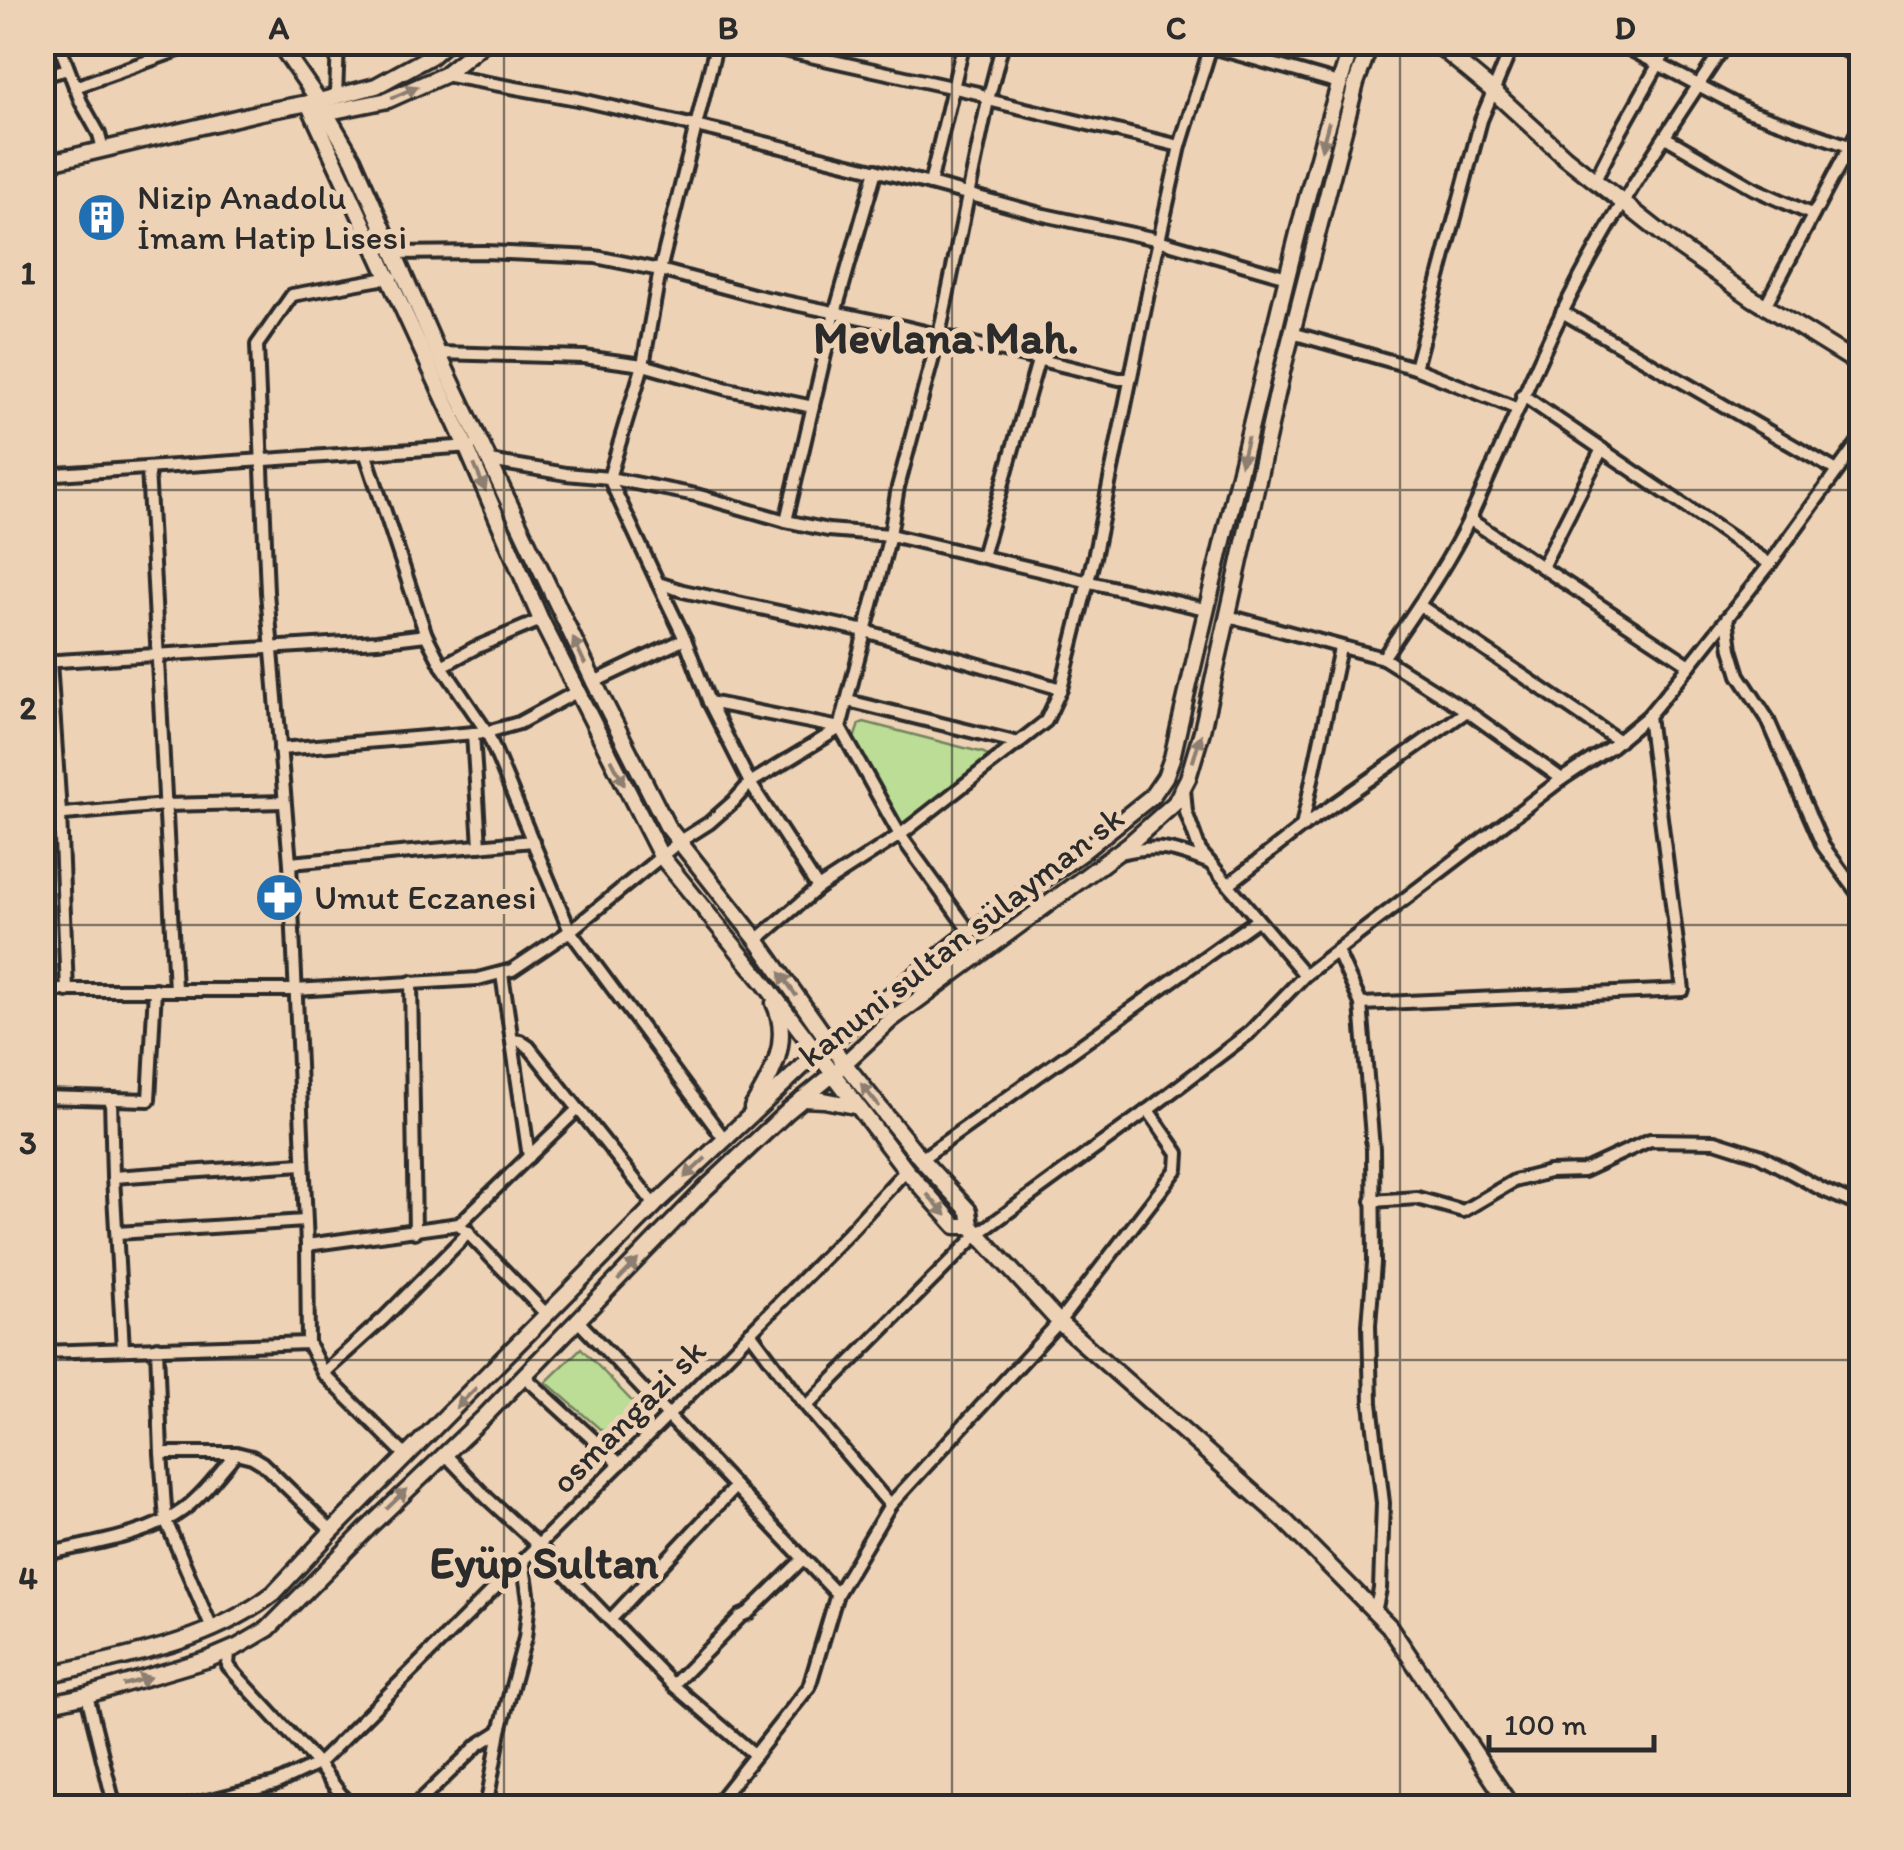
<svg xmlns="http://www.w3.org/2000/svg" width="1904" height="1850" viewBox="0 0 1904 1850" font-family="Itim,sans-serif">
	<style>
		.green { fill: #bcdd96; stroke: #748460; stroke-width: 2.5 }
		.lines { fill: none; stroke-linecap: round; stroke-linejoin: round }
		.street-casing { stroke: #2b2b2b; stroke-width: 18 }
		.secondary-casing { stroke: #2b2b2b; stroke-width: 21 }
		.street { stroke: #eed2b5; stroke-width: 10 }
		.secondary { stroke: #eed2b5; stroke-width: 14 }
		.oneway { fill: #8c7e70 }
		.grid { fill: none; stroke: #2b2b2b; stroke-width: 2.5; stroke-opacity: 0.55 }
		.labels { text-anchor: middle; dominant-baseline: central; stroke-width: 10; stroke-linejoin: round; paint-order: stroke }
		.poi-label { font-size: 35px; fill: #2b2b2b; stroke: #eed2b5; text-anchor: start }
		.street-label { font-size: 35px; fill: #2b2b2b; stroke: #eed2b5 }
		.district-label { font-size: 45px; font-weight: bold; fill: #2b2b2b; stroke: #eed2b5 }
		.neatline { fill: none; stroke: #2b2b2b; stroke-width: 4 }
		.grid-label { font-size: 32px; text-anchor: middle; font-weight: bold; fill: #2b2b2b }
	</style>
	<rect width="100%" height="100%" fill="#eed2b5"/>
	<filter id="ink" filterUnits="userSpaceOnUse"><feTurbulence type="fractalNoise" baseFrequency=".01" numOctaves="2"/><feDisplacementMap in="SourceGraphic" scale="20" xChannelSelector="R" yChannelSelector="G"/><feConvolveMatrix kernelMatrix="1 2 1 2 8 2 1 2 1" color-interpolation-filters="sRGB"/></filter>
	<g filter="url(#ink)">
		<!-- green -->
		<g class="green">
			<path d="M864,722L984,753L992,759L905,829L851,748L859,724Z"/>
			<path d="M581,1348L644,1414L616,1443L546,1382Z"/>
		</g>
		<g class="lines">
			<defs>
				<g id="street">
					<path d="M58,42L81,102L99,134L103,149"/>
					<path d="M717,42L660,270L643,365L609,478L658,583L683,591L865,631L1061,689"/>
					<path d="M747,42L978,93L988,100L1180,146"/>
					<path d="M1195,42L1339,83"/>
					<path d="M1616,42L1748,111L1849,146"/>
					<path d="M1830,42L1862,59"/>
					<path d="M444,75L577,99L717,131L930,184L1044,215L1151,238L1287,277"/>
					<path d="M42,76L68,69"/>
					<path d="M75,87L201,42"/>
					<path d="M336,96L338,42"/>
					<path d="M1665,137L1753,188L1813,215"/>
					<path d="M1595,180L1613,145L1671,42"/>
					<path d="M930,184L964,42"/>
					<path d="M392,253L485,252L596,257L660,270L757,296L904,327L1119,379H1130"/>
					<path d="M1765,306L1862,123"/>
					<path d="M42,308L44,337L47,340L52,474"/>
					<path d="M1562,312L1837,471"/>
					<path d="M1292,333L1415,368L1518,409"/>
					<path d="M438,353L584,357L643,365L728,389L813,407"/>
					<path d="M1415,368L1481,120L1514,42"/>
					<path d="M1522,395L1770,564L1690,665"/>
					<path d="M366,455L426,635L442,666L487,732L570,931L725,1140"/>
					<path d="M490,461L566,474L609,478L696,495L786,521L828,530L890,535L1205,609"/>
					<path d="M148,468L175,989"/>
					<path d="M42,475L471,446"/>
					<path d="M786,521L833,320L876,170"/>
					<path d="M982,556L1038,361"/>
					<path d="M1770,564L1862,437"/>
					<path d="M1542,567L1602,449"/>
					<path d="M658,583L685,639L709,702L840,728L900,835L970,932"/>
					<path d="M1419,605L1619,741"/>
					<path d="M1228,616L1383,658L1467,711L1562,779"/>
					<path d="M1727,618L1731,649L1739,675L1767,718L1823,846L1862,899"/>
					<path d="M1340,648L1302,827L1467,711"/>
					<path d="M1383,658C1414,612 1447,566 1471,516C1502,449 1528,381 1561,315C1608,219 1668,131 1727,42"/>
					<path d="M50,661L60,813L67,991"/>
					<path d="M42,662L377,641L426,635"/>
					<path d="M442,666L475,648L541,620"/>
					<path d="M594,682L685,639"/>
					<path d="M848,701L1019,743"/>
					<path d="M709,702L750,783L818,888"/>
					<path d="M473,733L480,846"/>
					<path d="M280,749L487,732L519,723L578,691"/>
					<path d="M1184,789L1186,812L1200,851L1305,975"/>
					<path d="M42,816L165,805L284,802"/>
					<path d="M1120,853C1159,844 1174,849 1210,863"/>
					<path d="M290,863L533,841"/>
					<path d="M1229,884L1302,827"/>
					<path d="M757,940L818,888L900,835L1046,721L1061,689L1095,553L1156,254L1180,146L1211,46"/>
					<path d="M1337,951L1361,1004L1683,990L1648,716"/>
					<path d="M502,974L529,1157"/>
					<path d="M411,982L415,1232"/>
					<path d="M42,990H295L478,979L512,970L570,931L679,842L709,823L734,801L750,783L840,728L890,535L898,487L939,335L988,100L1003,42"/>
					<path d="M1361,1004L1373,1149L1374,1263L1369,1325L1371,1403L1383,1503L1380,1589L1375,1612"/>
					<path d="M512,1040L520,1041L529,1047L655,1205"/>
					<path d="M42,1097L149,1100L155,989"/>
					<path d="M111,1099L113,1177L123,1349"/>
					<path d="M921,1159L1257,920"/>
					<path d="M113,1177L302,1164"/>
					<path d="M1372,1201L1417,1198L1463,1211L1514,1181L1549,1172L1583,1171L1650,1140L1715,1141L1759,1155L1823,1190L1862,1207"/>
					<path d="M459,1224L577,1110"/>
					<path d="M117,1233L305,1221"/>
					<path d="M307,1245L459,1224L547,1315"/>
					<path d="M578,1321L837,1594"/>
					<path d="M750,1332L801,1400L890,1505"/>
					<path d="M308,1343L307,1245L290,863L267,592L257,345L292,295L392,277"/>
					<path d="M157,1347L161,1453L166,1521L212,1629"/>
					<path d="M42,1352L308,1343L323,1373L407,1457"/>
					<path d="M323,1373L384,1318L469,1232"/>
					<path d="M524,1376L620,1464"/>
					<path d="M807,1406L978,1234L1148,1110L1249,1033L1305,975L1562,779L1612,746L1648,716L1690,665L1469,519"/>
					<path d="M161,1453H236"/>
					<path d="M445,1454L487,1498L538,1545L610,1620L735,1487"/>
					<path d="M42,1555C86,1544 147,1537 183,1510C204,1494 219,1473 236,1453L252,1457L262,1463L332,1531"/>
					<path d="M610,1620L673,1685L755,1755"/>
					<path d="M229,1651L228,1666L318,1764L351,1808"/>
					<path d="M673,1685L741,1616L748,1613L803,1559"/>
					<path d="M87,1695L115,1808"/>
					<path d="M179,1808L275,1784L318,1764L668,1416L849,1232L906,1170"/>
					<path d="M413,1808L478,1745L500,1731"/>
					<path d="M486,1808L500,1731L525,1638L529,1600L523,1560"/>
					<path d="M713,1808L809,1687L837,1594L890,1505L1059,1322L1177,1169L1178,1153L1148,1110"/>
				</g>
				<g id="secondary">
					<path d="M278,42L319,101L353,159L438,353L594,682L667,826L757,940L844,1063L921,1159L969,1211L971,1226L1059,1322L1284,1520L1389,1626L1512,1808"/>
					<path d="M1434,42L1493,91L1565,157L1679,247L1752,298L1862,366"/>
					<path d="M308,103L466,446L541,620L661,856L765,984L906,1170L956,1226H971"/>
					<path d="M319,114L388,100L444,75L485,42"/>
					<path d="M42,164L261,112L319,101L376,86L431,56L447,42"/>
					<path d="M802,1099L824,1100L855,1106"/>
					<path d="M752,1108C772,1075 792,1041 774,1003"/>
					<path d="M42,1676C122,1657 208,1644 274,1593L332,1531L655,1205L817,1053L970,932L1081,853L1152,796L1165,777L1172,758C1203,621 1236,486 1269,351C1294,248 1319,143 1353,42"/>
					<path d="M42,1705L87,1695L209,1659L237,1647L268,1629L369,1527L483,1418L705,1189L788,1111L832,1075L892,1019L1128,845L1175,803L1188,778L1202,731L1282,372L1356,83L1371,42"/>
				</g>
			</defs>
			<!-- street casing -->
			<use href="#street" class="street-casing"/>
			<!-- secondary casing -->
			<use href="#secondary" class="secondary-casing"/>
			<!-- street -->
			<use href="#street" class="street"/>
			<!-- secondary -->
			<use href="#secondary" class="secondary"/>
		</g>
		<!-- one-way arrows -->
		<defs><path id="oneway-solid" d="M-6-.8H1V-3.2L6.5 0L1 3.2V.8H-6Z" transform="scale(2.5)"/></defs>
		<g class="oneway">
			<use href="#oneway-solid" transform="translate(405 92) rotate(-24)"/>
			<use href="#oneway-solid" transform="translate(1325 136) rotate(105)"/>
			<use href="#oneway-solid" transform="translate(1244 451) rotate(104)"/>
			<use href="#oneway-solid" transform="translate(480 478) rotate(67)"/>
			<use href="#oneway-solid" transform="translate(579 651) rotate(-115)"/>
			<use href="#oneway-solid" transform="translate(1197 748) rotate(-73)"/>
			<use href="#oneway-solid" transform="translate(618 772) rotate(63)"/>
			<use href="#oneway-solid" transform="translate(788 984) rotate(-125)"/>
			<use href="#oneway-solid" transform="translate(870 1095) rotate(-129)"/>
			<use href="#oneway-solid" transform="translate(695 1168) rotate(137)"/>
			<use href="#oneway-solid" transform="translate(937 1205) rotate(48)"/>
			<use href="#oneway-solid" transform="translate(628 1270) rotate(-46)"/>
			<use href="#oneway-solid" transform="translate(466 1398) rotate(135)"/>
			<use href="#oneway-solid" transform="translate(397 1499) rotate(-44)"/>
			<use href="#oneway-solid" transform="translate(137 1681) rotate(-16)"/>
		</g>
	</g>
	<!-- grid -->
	<path class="grid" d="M504,42V1808M952,42V1808M1400,42V1808M42,490H1862M42,925H1862M42,1360H1862"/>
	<!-- icons -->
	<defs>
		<symbol id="building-disc" viewBox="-11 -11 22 22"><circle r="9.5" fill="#1f6fb2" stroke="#eed2b5"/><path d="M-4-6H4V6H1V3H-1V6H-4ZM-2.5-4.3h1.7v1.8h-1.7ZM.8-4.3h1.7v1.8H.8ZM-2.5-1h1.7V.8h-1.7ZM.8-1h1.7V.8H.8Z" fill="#fff"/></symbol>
		<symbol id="pharmacy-disc" viewBox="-11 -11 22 22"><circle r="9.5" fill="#1f6fb2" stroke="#eed2b5"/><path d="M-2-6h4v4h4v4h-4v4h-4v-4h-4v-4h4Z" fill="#fff"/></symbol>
	</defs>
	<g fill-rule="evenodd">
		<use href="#building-disc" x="74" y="190" width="55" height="55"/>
		<use href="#pharmacy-disc" x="252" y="870" width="55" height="55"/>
	</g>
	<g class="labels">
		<!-- poi labels -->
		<g class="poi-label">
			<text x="137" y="197">Nizip Anadolu<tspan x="137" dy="40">İmam Hatip Lisesi</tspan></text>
			<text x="314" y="897">Umut Eczanesi</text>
		</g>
		<!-- street labels -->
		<g class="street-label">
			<text transform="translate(961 936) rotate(-38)">kanuni sultan sülayman sk</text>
			<text transform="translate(628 1416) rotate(-45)">osmangazi sk</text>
		</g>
		<!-- district labels -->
		<g class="district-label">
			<text x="946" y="337">Mevlana Mah.</text>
			<text x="544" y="1562">Eyüp Sultan</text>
		</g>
	</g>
	<!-- margin -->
	<rect width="1904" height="1850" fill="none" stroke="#eed2b5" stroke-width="110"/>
	<!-- scale -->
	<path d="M1489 1735v15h165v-15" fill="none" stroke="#2b2b2b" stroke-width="5"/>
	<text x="1504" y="1735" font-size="30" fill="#2b2b2b" stroke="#eed2b5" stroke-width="8" paint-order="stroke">100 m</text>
	<rect x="55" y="55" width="1794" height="1740" class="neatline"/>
	<g class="grid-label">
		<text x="279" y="39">A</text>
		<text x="728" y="39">B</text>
		<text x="1176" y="39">C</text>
		<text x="1625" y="39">D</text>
		<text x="28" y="284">1</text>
		<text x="28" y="719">2</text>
		<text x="28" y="1154">3</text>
		<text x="28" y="1589">4</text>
	</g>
</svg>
